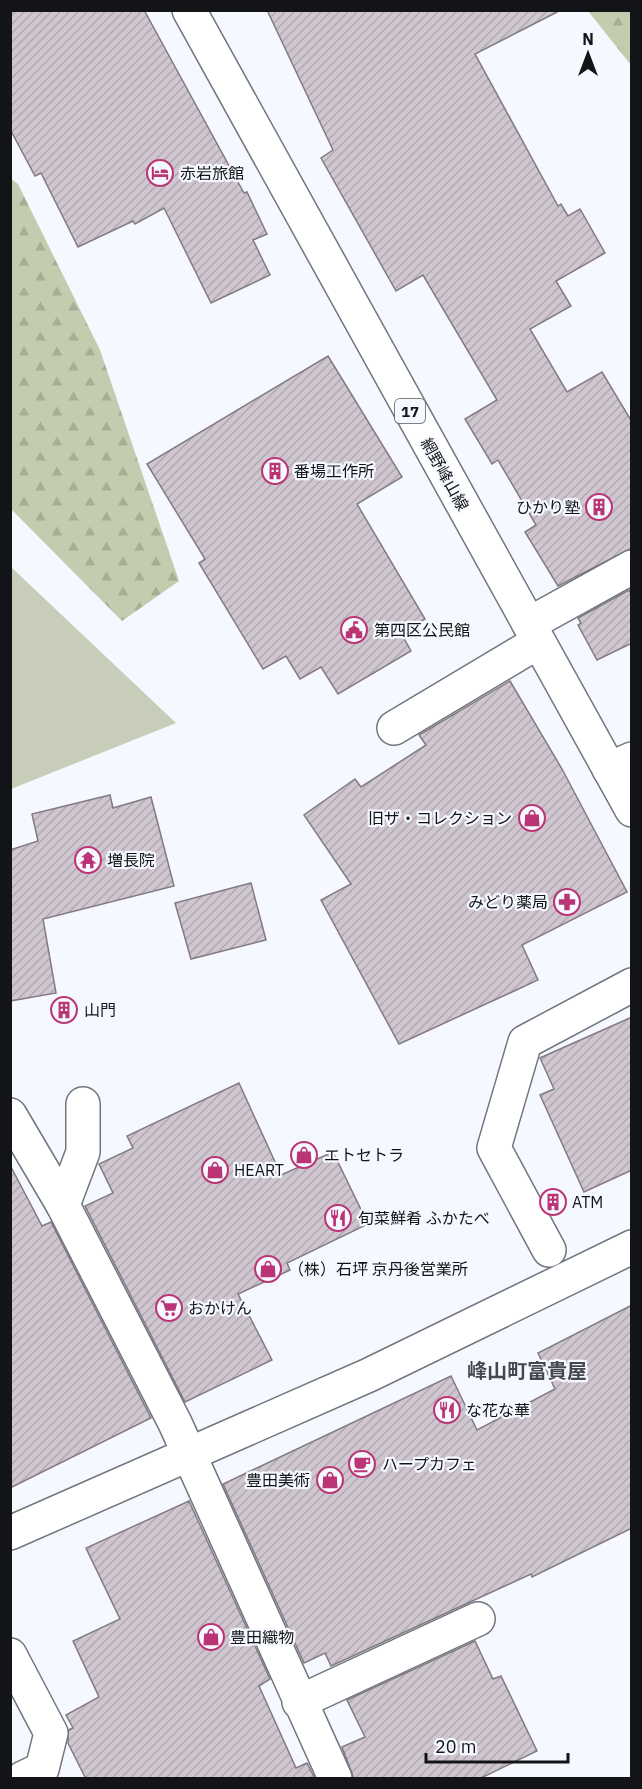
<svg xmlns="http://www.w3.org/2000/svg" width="642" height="1789" viewBox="0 0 642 1789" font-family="'IBM Plex Sans','Noto Sans JP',sans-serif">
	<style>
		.forest { fill: url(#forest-firs) }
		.park { fill: #c7cdb8 }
		.building { fill: url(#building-hatch); stroke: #837a82; stroke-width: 1.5 }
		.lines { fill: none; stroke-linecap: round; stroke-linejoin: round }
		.minor-casing { stroke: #70767e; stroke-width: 36 }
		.major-casing { stroke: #70767e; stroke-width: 36 }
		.minor { stroke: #fff; stroke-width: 33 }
		.major { stroke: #fff; stroke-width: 33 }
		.labels { text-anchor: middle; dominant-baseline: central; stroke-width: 4.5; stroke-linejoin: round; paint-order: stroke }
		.shield { fill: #f5f9ff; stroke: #56595d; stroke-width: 1.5 }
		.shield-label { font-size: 15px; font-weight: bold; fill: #121417 }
		.poi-label { font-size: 16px; fill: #121417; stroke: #f5f9ff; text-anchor: start }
		.street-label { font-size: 16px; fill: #121417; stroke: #f5f9ff }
		.quarter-label { font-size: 20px; font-weight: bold; fill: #434850; stroke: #f5f9ff }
	</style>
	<defs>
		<pattern id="forest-firs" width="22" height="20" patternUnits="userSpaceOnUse" patternTransform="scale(1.5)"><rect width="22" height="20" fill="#c3ccae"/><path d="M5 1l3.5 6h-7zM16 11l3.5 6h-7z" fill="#a6ae95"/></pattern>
		<pattern id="building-hatch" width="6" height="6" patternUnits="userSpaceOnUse" patternTransform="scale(1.5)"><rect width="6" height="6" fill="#cfc6cf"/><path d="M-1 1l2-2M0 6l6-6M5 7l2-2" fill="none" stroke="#b1a9b1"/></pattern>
	</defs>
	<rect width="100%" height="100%" fill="#f5f9ff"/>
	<!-- forest -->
	<g class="forest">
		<path d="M588,11H631V65Z"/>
		<path d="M10,178L18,184L100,350L179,581L122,621L11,509Z"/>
	</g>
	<!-- park -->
	<path class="park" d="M10,567H11L176,723L11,789Z"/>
	<!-- building -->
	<g class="building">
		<path d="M10,10H144L244,193L247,192L267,234L253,240L270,275L211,303L164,208L135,224L133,221L78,247L41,173L35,176L10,129Z"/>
		<path d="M267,10H561L475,54L558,206L561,204L568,216L580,209L605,253L556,281L571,306L530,329L567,392L602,372L632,422V548L558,586L525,532L536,525L498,460L492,464L465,419L497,400L423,275L396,291L321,158L333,150Z"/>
		<path d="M328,356L402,477L357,504L425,619L401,633L411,651L338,694L321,667L300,679L286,656L263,669L199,563L205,559L147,464Z"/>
		<path d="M629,590L632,595V643L597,660L578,625L581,623L578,618Z"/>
		<path d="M510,681L562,769L627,892L522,945L538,980L399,1044L321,900L351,884L304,815L355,779L361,787L426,745L419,735Z"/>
		<path d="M110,795L113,808L151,797L174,886L43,919L56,993L10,1001V850L38,841L32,814Z"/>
		<path d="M251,883L266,940L191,959L175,903Z"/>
		<path d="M632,1017V1170L584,1192L540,1095L554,1089L540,1058Z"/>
		<path d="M239,1083L281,1175L333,1152L368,1224L287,1263L290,1270L238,1294L272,1360L185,1402L85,1206L113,1193L99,1164L133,1148L127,1136Z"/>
		<path d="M10,1165L42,1226L51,1222L151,1418L10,1488Z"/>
		<path d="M632,1305V1528L532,1577L531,1574L331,1666L325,1653L304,1663L223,1484L451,1376L477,1430L555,1389L538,1353Z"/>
		<path d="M189,1501L270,1679L259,1686L296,1768L307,1763L315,1779H86L68,1743V1730L73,1728L66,1715L99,1697L73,1641L120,1619L86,1548Z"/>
		<path d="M475,1641L493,1679L501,1676L537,1751L479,1779H354L342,1747L365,1737L347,1700Z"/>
	</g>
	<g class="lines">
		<defs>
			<g id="minor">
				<path d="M529,624L632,567"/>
				<path d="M394,728L538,642"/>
				<path d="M609,769L632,759"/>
				<path d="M10,1115L63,1205L175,1423L335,1778"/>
				<path d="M63,1205L83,1152V1104"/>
				<path d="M549,1250L494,1148L525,1042L632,985"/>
				<path d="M10,1533L369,1375L632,1247"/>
				<path d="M10,1655L51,1733L42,1769L23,1778"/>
				<path d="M299,1702L478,1619"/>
			</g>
			<path id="major" d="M189,10L632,810"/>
		</defs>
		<!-- minor casing -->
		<use href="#minor" class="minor-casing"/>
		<!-- major casing -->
		<use href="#major" class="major-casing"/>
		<!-- minor -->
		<use href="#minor" class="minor"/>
		<!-- major -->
		<use href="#major" class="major"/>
	</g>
	<!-- icons -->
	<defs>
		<symbol id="hotel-ring" viewBox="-11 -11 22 22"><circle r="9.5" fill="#f5f9ff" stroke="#ba3476" stroke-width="1.5"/><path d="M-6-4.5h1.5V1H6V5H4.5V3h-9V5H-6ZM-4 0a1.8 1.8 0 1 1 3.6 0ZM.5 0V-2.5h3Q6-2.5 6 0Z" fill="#ba3476"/></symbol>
		<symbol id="building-ring" viewBox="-11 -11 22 22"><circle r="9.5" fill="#f5f9ff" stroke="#ba3476" stroke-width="1.5"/><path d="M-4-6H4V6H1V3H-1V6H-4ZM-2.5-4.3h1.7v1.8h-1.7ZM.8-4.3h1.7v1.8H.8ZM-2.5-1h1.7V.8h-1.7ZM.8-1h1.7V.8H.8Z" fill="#ba3476"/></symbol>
		<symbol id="civic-ring" viewBox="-11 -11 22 22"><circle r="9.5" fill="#f5f9ff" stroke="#ba3476" stroke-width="1.5"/><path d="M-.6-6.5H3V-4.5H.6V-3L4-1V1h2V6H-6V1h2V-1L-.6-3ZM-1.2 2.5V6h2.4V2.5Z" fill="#ba3476"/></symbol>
		<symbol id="shop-ring" viewBox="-11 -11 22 22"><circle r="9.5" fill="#f5f9ff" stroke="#ba3476" stroke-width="1.5"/><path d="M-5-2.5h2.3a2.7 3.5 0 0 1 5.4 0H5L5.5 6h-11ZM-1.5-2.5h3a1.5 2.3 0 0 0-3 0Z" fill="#ba3476"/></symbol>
		<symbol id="temple-ring" viewBox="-11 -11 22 22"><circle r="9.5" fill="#f5f9ff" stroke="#ba3476" stroke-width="1.5"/><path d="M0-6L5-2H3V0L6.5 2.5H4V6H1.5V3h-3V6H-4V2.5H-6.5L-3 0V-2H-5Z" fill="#ba3476"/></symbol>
		<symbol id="pharmacy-ring" viewBox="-11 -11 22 22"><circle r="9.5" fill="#f5f9ff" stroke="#ba3476" stroke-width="1.5"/><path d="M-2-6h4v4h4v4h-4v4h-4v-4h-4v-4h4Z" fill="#ba3476"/></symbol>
		<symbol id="restaurant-ring" viewBox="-11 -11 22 22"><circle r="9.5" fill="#f5f9ff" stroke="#ba3476" stroke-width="1.5"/><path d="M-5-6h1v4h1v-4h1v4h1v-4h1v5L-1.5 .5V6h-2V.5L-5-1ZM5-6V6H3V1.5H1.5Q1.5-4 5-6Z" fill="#ba3476"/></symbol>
		<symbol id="supermarket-ring" viewBox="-11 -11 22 22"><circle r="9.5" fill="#f5f9ff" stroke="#ba3476" stroke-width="1.5"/><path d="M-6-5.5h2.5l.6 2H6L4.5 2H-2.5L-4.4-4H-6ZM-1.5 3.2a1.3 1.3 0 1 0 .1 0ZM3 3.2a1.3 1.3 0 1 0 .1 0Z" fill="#ba3476"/></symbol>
		<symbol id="cafe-ring" viewBox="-11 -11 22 22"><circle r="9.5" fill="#f5f9ff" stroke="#ba3476" stroke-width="1.5"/><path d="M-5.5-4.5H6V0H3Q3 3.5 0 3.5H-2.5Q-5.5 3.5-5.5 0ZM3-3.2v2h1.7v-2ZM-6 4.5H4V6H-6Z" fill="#ba3476"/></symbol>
	</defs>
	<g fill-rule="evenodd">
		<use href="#hotel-ring" x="145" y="158" width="30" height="30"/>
		<use href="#building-ring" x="260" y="456" width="30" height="30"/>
		<use href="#building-ring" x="584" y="492" width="30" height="30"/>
		<use href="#civic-ring" x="339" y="615" width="30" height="30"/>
		<use href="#shop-ring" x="517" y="803" width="30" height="30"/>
		<use href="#temple-ring" x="73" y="845" width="30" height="30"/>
		<use href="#pharmacy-ring" x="552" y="887" width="30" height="30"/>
		<use href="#building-ring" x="49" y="995" width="30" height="30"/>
		<use href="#shop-ring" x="289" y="1140" width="30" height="30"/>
		<use href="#shop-ring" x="200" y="1155" width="30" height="30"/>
		<use href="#building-ring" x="538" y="1187" width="30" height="30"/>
		<use href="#restaurant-ring" x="323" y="1203" width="30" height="30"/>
		<use href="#shop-ring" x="253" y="1254" width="30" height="30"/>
		<use href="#supermarket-ring" x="154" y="1293" width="30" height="30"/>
		<use href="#restaurant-ring" x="432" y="1395" width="30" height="30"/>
		<use href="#cafe-ring" x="347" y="1449" width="30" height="30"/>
		<use href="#shop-ring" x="315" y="1465" width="30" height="30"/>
		<use href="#shop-ring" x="196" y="1622" width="30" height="30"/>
	</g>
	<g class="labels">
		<!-- shield labels -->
		<rect class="shield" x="395" y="399" width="30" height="24" rx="4.5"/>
		<g class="shield-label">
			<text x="410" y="411">17</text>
		</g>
		<!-- poi labels -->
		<g class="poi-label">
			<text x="180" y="173">赤岩旅館</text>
			<text x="294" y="471">番場工作所</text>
			<text x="580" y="507" text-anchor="end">ひかり塾</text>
			<text x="374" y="630">第四区公民館</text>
			<text x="512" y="818" text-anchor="end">旧ザ・コレクション</text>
			<text x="107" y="860">増長院</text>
			<text x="548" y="902" text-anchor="end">みどり薬局</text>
			<text x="84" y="1010">山門</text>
			<text x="324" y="1155">エトセトラ</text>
			<text x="234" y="1170">HEART</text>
			<text x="572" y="1202">ATM</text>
			<text x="358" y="1218">旬菜鮮肴 ふかたべ</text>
			<text x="288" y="1269">（株）石坪 京丹後営業所</text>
			<text x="188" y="1308">おかけん</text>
			<text x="466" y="1410">な花な華</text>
			<text x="382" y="1464">ハープカフェ</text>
			<text x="310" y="1480" text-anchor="end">豊田美術</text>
			<text x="230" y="1637">豊田織物</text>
		</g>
		<!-- street labels -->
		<g class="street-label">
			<text transform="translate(445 474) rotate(61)">網野峰山線</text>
		</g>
		<!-- quarter labels -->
		<g class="quarter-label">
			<text x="527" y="1370">峰山町富貴屋</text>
		</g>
	</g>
	<!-- border -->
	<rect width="642" height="1789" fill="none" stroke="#121417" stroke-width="24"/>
	<!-- north arrow -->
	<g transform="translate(588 54)" stroke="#f5f9ff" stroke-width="4.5" paint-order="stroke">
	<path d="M0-4.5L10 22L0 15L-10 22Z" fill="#121417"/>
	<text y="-9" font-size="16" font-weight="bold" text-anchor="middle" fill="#121417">N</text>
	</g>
	<!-- scale -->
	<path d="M426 1753v9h142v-9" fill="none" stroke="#121417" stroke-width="3"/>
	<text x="435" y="1753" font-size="18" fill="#121417" stroke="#f5f9ff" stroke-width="4.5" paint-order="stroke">20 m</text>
</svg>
